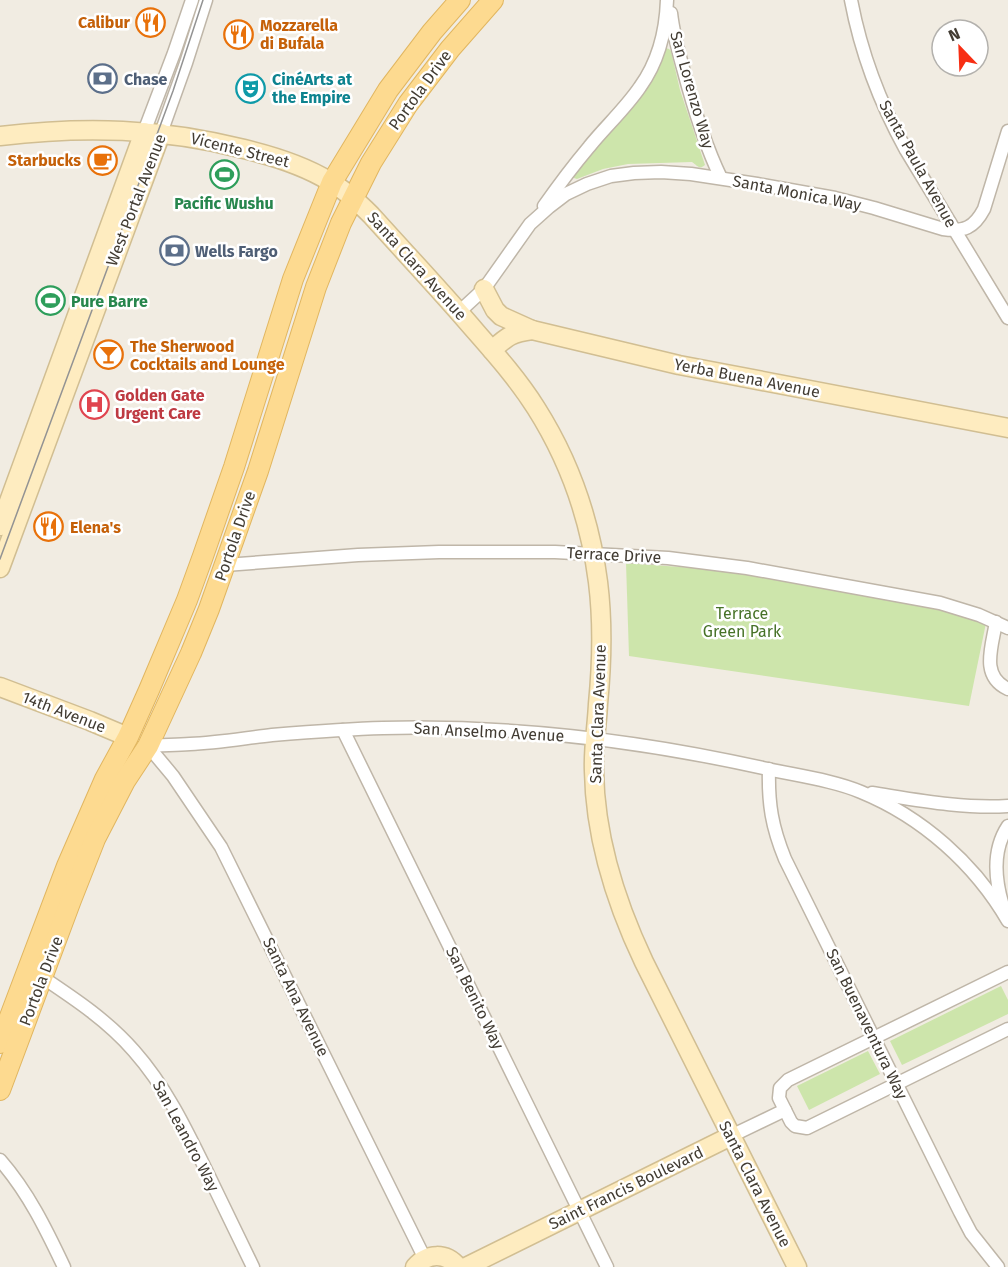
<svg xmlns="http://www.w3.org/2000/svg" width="1008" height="1267" viewBox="0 0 1008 1267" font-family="'Fira Sans',sans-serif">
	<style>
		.green { fill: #cde5ab }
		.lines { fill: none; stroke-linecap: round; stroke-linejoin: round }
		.street-casing { stroke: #bfb6a8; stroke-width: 15 }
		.secondary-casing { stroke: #d1be92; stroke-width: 21 }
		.primary-casing { stroke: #e1b660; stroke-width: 22 }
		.street { stroke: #fff; stroke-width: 12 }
		.secondary { stroke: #feecc0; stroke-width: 18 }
		.primary { stroke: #fdda90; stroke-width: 20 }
		.tram { stroke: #939393; stroke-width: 1.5 }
		.labels { text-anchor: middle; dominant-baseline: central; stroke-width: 5; stroke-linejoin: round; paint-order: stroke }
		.food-label { font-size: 16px; font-weight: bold; fill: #c56008; stroke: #fff; text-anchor: start }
		.service-label { font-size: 16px; font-weight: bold; fill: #4e5e75; stroke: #fff; text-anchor: start }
		.culture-label { font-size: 16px; font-weight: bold; fill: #0d838f; stroke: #fff; text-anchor: start }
		.street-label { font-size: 16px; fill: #423c33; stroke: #fff }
		.leisure-label { font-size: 16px; font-weight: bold; fill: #27864d; stroke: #fff }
		.health-label { font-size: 16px; font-weight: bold; fill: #be3a42; stroke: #fff; text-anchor: start }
		.park-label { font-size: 16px; fill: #477228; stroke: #fff }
	</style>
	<rect width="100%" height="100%" fill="#f1ece2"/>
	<!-- green -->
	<g class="green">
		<path d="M666,48L669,49L671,51L680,90L705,165C699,170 698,166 692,162L628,164L603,169L577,179L574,178L572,175Z"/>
		<path d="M626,563L747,572L918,603L986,623L969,706L629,656Z"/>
		<path d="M1001,986L1008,1000V1014L902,1065L890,1041Z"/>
		<path d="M868,1051L880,1074L809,1110L797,1086Z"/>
	</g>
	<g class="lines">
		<defs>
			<g id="street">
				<path d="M851,0C861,53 880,103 906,150L1008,318"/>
				<path d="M671,13C673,32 678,50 683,68C693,106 704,143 721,178"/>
				<path d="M144,132L174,53L192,0"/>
				<path d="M161,133L186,63L206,0"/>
				<path d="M544,206C558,186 573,166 589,147C605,127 625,109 640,87C658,62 666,30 667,0"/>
				<path d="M459,312L484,289L530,224L549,207L566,194L587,184L611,176L634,173L661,172L691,174L757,184L835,198L874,208L943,229C964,232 974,228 984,209L1008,131"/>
				<path d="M225,565L358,555L439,552H555L668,558L747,568L940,603L979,615L1008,628"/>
				<path d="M996,622C992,647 980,676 1008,689"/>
				<path d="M343,730L607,1267"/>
				<path d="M148,746C162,745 176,745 190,744C217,743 245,738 272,735C309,732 346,729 383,728C510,725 638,740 763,768C793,775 833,780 861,792C922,817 975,864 1008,921"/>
				<path d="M148,746L173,776L221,847L425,1259"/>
				<path d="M769,769C768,804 772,827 785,859L960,1212L971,1233L998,1267"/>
				<path d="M872,793C917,800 963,809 1008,806"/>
				<path d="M1003,906C995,880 992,850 1008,826"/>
				<path d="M1008,972L788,1080L780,1088L779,1098L791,1122L795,1126L807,1128L1008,1029"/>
				<path d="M42,977C75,999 108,1021 134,1051C165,1086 185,1127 205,1168C221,1201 237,1234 253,1267"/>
				<path d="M731,1136L785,1110"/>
				<path d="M0,1160C28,1192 46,1229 64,1267"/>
			</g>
			<g id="secondary">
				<path d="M0,136C84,126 162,128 244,149C273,156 303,165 329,181C345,190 359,203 371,215C407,255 443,293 477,333C498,357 519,381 536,408C569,460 590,520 598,582C603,622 602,663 598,704C597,726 593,748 594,771C595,837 616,903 644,962L797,1267"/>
				<path d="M484,289L495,310L501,316L532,330"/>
				<path d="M492,350C508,336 511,333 532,330L679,365L1008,428"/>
				<path d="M0,526L144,132"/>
				<path d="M0,568L161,133"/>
				<path d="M0,687L90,721L128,737"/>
				<path d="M415,1267C427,1253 446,1252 458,1267"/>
				<path d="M466,1267L731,1136"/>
			</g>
			<g id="primary">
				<path d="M0,1043L67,866L105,779L128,737L149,690L187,600L203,556L234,467L293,279L332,182L388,90L432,32L460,0"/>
				<path d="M0,1090L71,900L95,839L125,781L148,746L191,653L209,609L258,471L316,287L341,223L371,163L408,104L450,49L493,0"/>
			</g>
		</defs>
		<!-- street casing -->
		<use href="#street" class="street-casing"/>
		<!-- secondary casing -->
		<use href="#secondary" class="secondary-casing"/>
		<!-- primary casing -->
		<use href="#primary" class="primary-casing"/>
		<!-- street -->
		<use href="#street" class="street"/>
		<!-- secondary -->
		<use href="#secondary" class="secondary"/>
		<!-- primary -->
		<use href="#primary" class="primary"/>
		<!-- tram -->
		<path class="tram" d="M0,559L173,91L203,0"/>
	</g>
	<!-- icons -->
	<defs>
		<symbol id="restaurant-ring" viewBox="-11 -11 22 22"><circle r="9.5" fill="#fff" stroke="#e8710a" stroke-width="1.5"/><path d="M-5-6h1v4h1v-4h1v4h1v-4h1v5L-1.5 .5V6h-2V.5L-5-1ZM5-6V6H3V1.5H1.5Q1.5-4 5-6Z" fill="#e8710a"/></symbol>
		<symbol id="bank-ring" viewBox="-11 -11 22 22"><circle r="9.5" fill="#fff" stroke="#5c6f8a" stroke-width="1.5"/><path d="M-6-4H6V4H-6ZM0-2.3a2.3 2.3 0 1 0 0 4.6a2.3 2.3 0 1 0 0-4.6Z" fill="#5c6f8a"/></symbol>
		<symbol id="theatre-ring" viewBox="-11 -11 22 22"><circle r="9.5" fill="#fff" stroke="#0f9aa8" stroke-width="1.5"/><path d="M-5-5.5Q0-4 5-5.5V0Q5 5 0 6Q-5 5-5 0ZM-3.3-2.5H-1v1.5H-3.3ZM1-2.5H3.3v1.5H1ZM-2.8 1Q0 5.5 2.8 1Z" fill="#0f9aa8"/></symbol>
		<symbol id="cafe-ring" viewBox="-11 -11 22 22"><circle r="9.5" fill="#fff" stroke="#e8710a" stroke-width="1.5"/><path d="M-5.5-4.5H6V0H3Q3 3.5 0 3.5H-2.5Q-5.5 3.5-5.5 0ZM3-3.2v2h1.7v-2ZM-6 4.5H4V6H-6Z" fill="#e8710a"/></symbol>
		<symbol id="stadium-ring" viewBox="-11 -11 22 22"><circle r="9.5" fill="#fff" stroke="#2e9e5b" stroke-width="1.5"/><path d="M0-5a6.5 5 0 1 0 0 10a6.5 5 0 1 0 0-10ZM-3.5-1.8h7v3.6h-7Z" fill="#2e9e5b"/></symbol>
		<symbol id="bar-ring" viewBox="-11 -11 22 22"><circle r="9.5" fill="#fff" stroke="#e8710a" stroke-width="1.5"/><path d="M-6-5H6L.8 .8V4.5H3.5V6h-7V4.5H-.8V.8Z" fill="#e8710a"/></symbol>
		<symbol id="hospital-ring" viewBox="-11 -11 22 22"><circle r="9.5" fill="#fff" stroke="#e0444e" stroke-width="1.5"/><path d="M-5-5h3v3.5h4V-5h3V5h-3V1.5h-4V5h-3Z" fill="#e0444e"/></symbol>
	</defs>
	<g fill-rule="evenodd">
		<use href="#restaurant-ring" x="134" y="6" width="33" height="33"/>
		<use href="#restaurant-ring" x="222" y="18" width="33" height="33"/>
		<use href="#bank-ring" x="86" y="62" width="33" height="33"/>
		<use href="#theatre-ring" x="234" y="72" width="33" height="33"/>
		<use href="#cafe-ring" x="86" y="144" width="33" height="33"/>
		<use href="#stadium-ring" x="208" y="158" width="33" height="33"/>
		<use href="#bank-ring" x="158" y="234" width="33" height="33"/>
		<use href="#stadium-ring" x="34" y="284" width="33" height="33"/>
		<use href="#bar-ring" x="92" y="338" width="33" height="33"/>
		<use href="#hospital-ring" x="78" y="388" width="33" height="33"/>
		<use href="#restaurant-ring" x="32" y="510" width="33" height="33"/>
	</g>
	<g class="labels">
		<!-- food labels -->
		<g class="food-label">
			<text x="130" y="22" text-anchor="end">Calibur</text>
			<text x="260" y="25">Mozzarella<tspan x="260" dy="18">di Bufala</tspan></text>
			<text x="81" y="160" text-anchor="end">Starbucks</text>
			<text x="130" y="346">The Sherwood<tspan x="130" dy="18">Cocktails and Lounge</tspan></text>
			<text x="70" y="527">Elena's</text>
		</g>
		<!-- service labels -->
		<g class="service-label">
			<text x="124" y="79">Chase</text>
			<text x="195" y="251">Wells Fargo</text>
		</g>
		<!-- culture labels -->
		<g class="culture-label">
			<text x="272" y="79">CinéArts at<tspan x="272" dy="18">the Empire</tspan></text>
		</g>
		<!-- street labels -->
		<g class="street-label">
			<text transform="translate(420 90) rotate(-54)">Portola Drive</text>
			<text transform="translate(692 90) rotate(74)">San Lorenzo Way</text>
			<text transform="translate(240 150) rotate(14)">Vicente Street</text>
			<text transform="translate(918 164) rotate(61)">Santa Paula Avenue</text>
			<text transform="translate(797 193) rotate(11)">Santa Monica Way</text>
			<text transform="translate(136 200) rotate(-69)">West Portal Avenue</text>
			<text transform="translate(417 266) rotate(48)">Santa Clara Avenue</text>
			<text transform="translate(747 378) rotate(11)">Yerba Buena Avenue</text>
			<text transform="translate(235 536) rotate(-71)">Portola Drive</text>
			<text transform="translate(614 555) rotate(3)">Terrace Drive</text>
			<text transform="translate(64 712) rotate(21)">14th Avenue</text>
			<text transform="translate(598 714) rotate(-88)">Santa Clara Avenue</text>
			<text transform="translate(489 732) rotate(3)">San Anselmo Avenue</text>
			<text transform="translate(41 981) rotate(-69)">Portola Drive</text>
			<text transform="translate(296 997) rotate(64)">Santa Ana Avenue</text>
			<text transform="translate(475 998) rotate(64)">San Benito Way</text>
			<text transform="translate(867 1024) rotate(64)">San Buenaventura Way</text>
			<text transform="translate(186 1136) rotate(62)">San Leandro Way</text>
			<text transform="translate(755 1184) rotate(63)">Santa Clara Avenue</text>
			<text transform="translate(626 1188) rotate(-26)">Saint Francis Boulevard</text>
		</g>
		<!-- leisure labels -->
		<g class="leisure-label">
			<text x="224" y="203">Pacific Wushu</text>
			<text x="71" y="301" text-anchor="start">Pure Barre</text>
		</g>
		<!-- health labels -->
		<g class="health-label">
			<text x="115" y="395">Golden Gate<tspan x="115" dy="18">Urgent Care</tspan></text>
		</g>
		<!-- park labels -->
		<g class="park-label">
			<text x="742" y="613">Terrace<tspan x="742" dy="18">Green Park</tspan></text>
		</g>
	</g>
	<!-- north arrow -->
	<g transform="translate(960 48) rotate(337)"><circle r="28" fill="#ffffff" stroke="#b3b1ad" stroke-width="1.5"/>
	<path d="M0-4.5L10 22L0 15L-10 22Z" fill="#f72e13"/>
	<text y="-9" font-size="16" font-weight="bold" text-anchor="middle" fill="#423c33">N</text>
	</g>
</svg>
